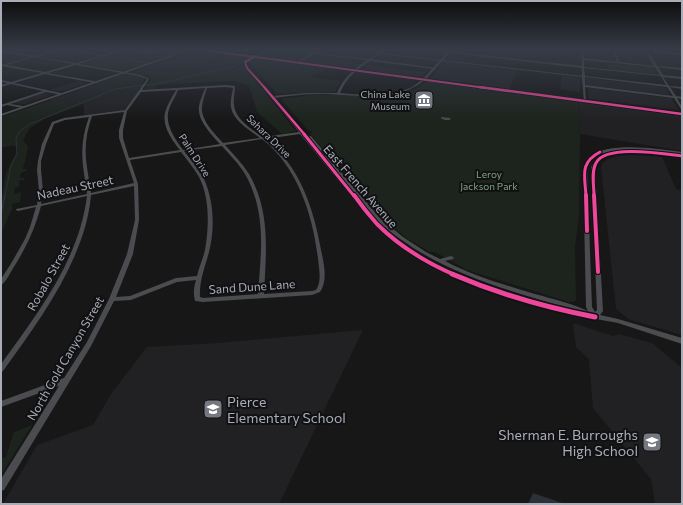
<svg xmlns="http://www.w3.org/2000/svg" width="683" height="505" viewBox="0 0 683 505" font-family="Commissioner,sans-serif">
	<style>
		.built { fill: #212123 }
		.green { fill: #1d241e }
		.water { fill: #2a3239 }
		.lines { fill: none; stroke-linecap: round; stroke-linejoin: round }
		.stream-far1 { stroke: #2a3239; stroke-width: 1 }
		.stream { stroke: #2a3239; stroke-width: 1.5 }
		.minor { fill: #4b4c50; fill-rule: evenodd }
		.major { fill: #4d4f52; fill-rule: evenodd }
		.cycleway-far4-casing { stroke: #111113; stroke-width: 3 }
		.cycleway-far3-casing { stroke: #111113; stroke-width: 4 }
		.cycleway-far2-casing { stroke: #111113; stroke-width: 5 }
		.cycleway-far1-casing { stroke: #111113; stroke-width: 6 }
		.cycleway-casing { stroke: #111113; stroke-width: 8 }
		.cycleway-far4 { stroke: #ed469a; stroke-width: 2 }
		.cycleway-far3 { stroke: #ed469a; stroke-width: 2.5 }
		.cycleway-far2 { stroke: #ed469a; stroke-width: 3 }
		.cycleway-far1 { stroke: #ed469a; stroke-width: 4 }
		.cycleway { stroke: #ed469a; stroke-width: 5 }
		.labels { text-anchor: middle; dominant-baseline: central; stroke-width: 4; stroke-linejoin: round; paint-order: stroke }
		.far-poi-label { font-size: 10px; fill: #a8adb8; stroke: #111113; text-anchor: end }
		.far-street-label { font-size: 10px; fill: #a8adb8; stroke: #111113 }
		.far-park-label { font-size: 10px; fill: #7fa381; stroke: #111113 }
		.street-label { font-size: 12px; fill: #a8adb8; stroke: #111113 }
		.near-poi-label { font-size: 14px; fill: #a8adb8; stroke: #111113; text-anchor: start }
	</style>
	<rect width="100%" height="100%" fill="#171717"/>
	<!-- built -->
	<g class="built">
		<path d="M127,51H183L148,62L111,56Z"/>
		<path d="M193,51L249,58L242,64L243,66L215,62L181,76L158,77L130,73Z"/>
		<path d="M276,51L305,54L309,55L295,61L263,56Z"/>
		<path d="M105,57L143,63L144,64L121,71L82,64Z"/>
		<path d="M309,57L362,64L355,68L302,61Z"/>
		<path d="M444,62H446L517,70L510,89L431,78Z"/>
		<path d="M608,64L653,67L657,74L609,70Z"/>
		<path d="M367,65L426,72L422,76L419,77L361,69Z"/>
		<path d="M124,74L141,76L145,79L141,83L115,90L72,105L50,100Z"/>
		<path d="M562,75L580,78V92L560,89Z"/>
		<path d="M586,78L662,87L666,88L670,95L586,85Z"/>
		<path d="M78,81L87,83L63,91L49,90Z"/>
		<path d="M588,88L669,98H671L679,110L590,99L588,98Z"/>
		<path d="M139,91L124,110L84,115V103L113,92Z"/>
		<path d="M43,92L52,95L24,104L9,103Z"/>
		<path d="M578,101L682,115V151L580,134Z"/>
		<path d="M633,155L662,157L676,189L682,191V335L628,319L616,309L601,167L603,163L608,159L618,156Z"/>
		<path d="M573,323L613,336L619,334L652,343L682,368V504H655L651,479L593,408L589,359L576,347Z"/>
		<path d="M363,330L279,504H3L37,445L93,425L111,394L147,347L218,343Z"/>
	</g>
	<!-- green -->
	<g class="green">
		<path d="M259,59L327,68L312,77L341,81L335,92L277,94L251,64L252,61Z"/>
		<path d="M216,62L235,65L236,67L244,66L296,131L282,134L257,112L249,85L233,81L157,85L156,89L144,90L151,79L145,75L131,72L153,65L134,72L160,76L183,75Z"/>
		<path d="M126,76L129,77L120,79L128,85L143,83L137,92L113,93L46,118L29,129L23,140L28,147L25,163L22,165H24L23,169H26V171L21,173L20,178H24V180L19,181V187L15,188L14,194L21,192L20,202L12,204V209L1,234V202L6,174L18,149L16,146L13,147V145L1,148V117L52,100L74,104L113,89L121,83L118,79Z"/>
		<path d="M428,81L578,101L580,134L579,215L575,247L576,301L569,302L467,270L435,252H430L408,239L392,226L310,134L312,132L307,129L281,99L311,95H391L416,89Z"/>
		<path d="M32,425L1,475V458L6,457L14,432Z"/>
	</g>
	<!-- water -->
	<path class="water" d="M533,493L565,504H528Z"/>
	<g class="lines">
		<!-- stream-far1 -->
		<path class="stream-far1" d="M5,196L11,165L17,154L16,139L20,131L30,124L115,89L162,83L234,66L246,59"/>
		<!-- stream -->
		<path class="stream" d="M1,214L5,195"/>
		<!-- minor -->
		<g class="minor">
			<path d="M1,50L34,56L55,50H59L37,57L76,63L102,56L69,50H76L104,55L120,50H124L107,56L151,63L150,64L105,56L79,64L141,75L149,79L142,90L226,85L235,86C235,93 233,99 234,105C235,120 253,130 263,137L299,132L244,65V62L266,50H270L246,62V65L272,96L307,93H337C343,78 354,69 367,60L314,54L298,63L297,62L312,53L289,50H298L313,52L317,50H320L316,53L369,59L378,53L353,50H362L379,52L382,50H385L381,53L582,76V68L426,50H436L582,66L581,50H583L584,58L617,62L613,50H615L619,62L654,66L646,52L644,51L682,53V55L648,52L657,66L682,68V70L658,67L663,75L682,77V79L663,77L669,86L682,87V89L670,87L676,96L682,97V99L677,98L682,107V110L681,109L674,98L585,87L586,101L584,102L582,77L380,54L371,59L436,68L435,69L370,61C357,69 346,78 340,93C363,95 390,98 412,87C415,85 419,82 422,79L424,80C421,83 418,85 414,87C389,102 348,94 320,94C304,94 289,96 273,98L302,131H305V133H303L379,223L402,243L439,266L480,284L578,311L572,309C503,289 433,271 378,221C368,211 360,199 351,189C337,171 322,154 308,137L311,136L379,217L403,237L426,252L440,259L451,256L453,257L454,258L453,259L445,261C473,276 505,285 535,294C553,299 571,303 588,311L586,307L583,168C585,164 586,160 589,157C610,141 657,149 682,152V154C662,152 605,144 591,160C589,161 588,166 587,168L592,307L595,312L597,310L591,167C597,156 606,153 618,151H619V153C609,155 600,157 595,167L603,311L600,315L618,319L682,338V344L618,323L574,315L476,286L435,268L398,245L375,225L300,134L265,139C300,165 314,210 321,250C324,264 328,280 320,292L312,295L203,302L195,301C193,294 194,287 196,280L177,282L131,300L114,301L91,346L4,490L1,491V479L59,386L1,407V401L64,378L87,342L109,299L127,254L135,220L134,186L91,195C90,208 87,221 83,234C66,285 34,328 3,371L1,372V364C38,313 79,260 87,196L41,206C35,229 25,250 12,270C9,275 6,282 1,285V279L12,262L25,239L30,227L36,207L18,211L16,210V209L37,205L39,191L37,170L38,161L42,144L52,122L64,118L125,110L147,79L139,76L76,65L48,73L94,81L95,83L45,74L14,83L61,93L62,94V95L46,92L10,104L23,106V108L7,105L1,107V105L43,91L11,84L1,87V85L8,83L1,82V80L11,82L42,73L1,66V64L45,72L73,64L34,57L6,65L5,64L31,57L1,52ZM584,60L655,67L660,75L584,67ZM584,68L661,76L666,85L585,76ZM585,77L667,87L673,96L585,85ZM226,87L233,88C232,94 230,101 231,107C233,121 250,130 260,138L223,143C215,134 200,120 202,106C203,100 205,94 207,88ZM205,88C203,94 200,100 199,106C197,120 211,134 220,144L183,150C175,139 164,124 169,109C171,103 176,96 178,90ZM176,90C172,97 167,105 165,113C162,126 172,140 180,150L129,158L123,138V130L127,111L141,92ZM124,112L119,130V138L134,183L91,193C90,184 88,176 87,167C84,149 86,133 92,116ZM89,117C83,133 81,148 83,166C84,175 86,184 87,194L41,204L43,191L41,170V161L46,144L54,124L65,120ZM262,139C298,167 313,216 318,259C319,269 322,281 316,290L312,291L264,294C266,252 271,212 249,174C242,163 233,154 225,145ZM222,146C230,155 239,164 245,174C267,213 261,252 258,294L203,298L200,297C199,281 205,267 209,252C215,229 214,201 204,179C199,169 191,160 184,151ZM181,152C187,160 194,168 199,177C210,198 209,227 205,250C203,259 199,267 197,276L176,278L130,296L116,297L133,254L139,220L138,184L130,160Z"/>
			<path d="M131,51C135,50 141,52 146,52C155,53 164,50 172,50L146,54Z"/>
			<path d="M441,117L450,118L451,119C449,121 443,120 441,118Z"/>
		</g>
		<!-- major -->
		<g class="major">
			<path d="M186,50H191L1,116V114Z"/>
			<path d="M202,50H212L423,79L449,50H452L426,79L682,113V115Z"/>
		</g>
		<defs>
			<g id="cycleway-far4">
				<path d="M203,50L486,88"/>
				<path d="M256,56L245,62L247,68L265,88"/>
			</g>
			<g id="cycleway-far3">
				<path d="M264,87L305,135"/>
				<path d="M479,87L682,114"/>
			</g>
			<g id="cycleway-far2">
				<path d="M304,134L354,196"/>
				<path d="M586,196C585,176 579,163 600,152"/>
				<path d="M594,196C594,186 591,172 596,163C606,144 664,154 682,156"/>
			</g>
			<g id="cycleway-far1">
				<path d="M354,195C361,205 369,215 377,224C399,246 427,263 455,275"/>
				<path d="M586,195L587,231"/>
				<path d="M594,195L598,272"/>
			</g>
			<path id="cycleway" d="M452,274C496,293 548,308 595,317"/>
		</defs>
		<!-- cycleway-far4 casing -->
		<use href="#cycleway-far4" class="cycleway-far4-casing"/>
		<!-- cycleway-far3 casing -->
		<use href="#cycleway-far3" class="cycleway-far3-casing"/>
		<!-- cycleway-far2 casing -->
		<use href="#cycleway-far2" class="cycleway-far2-casing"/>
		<!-- cycleway-far1 casing -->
		<use href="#cycleway-far1" class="cycleway-far1-casing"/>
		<!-- cycleway casing -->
		<use href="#cycleway" class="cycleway-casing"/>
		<!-- cycleway-far4 -->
		<use href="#cycleway-far4" class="cycleway-far4"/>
		<!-- cycleway-far3 -->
		<use href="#cycleway-far3" class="cycleway-far3"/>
		<!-- cycleway-far2 -->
		<use href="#cycleway-far2" class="cycleway-far2"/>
		<!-- cycleway-far1 -->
		<use href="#cycleway-far1" class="cycleway-far1"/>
		<!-- cycleway -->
		<use href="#cycleway" class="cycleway"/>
	</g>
	<!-- sky -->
	<linearGradient id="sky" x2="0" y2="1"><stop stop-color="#0d0d0d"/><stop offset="0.41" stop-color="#363c47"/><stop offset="1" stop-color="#363c47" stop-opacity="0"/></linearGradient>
	<rect width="683" height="121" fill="url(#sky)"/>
	<!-- icons -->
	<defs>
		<symbol id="museum-square" viewBox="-11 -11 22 22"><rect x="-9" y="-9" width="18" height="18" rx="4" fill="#757880" stroke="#111113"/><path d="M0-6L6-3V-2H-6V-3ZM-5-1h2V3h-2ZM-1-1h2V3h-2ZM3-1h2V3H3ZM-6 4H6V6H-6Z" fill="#fff"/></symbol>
		<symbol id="school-square" viewBox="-11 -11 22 22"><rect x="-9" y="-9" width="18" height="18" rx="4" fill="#757880" stroke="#111113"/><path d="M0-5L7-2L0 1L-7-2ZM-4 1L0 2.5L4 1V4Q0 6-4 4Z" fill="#fff"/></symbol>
	</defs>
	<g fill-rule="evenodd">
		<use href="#museum-square" x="413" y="89" width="22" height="22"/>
		<use href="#school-square" x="202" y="398" width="22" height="22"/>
		<use href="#school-square" x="641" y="431" width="22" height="22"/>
	</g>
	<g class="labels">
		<!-- far-poi labels -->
		<g class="far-poi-label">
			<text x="410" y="94">China Lake<tspan x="410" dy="12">Museum</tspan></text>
		</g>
		<!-- far-street labels -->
		<g class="far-street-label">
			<text transform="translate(269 136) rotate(44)">Sahara Drive</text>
			<text transform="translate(195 155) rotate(57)">Palm Drive</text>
		</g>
		<!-- far-park labels -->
		<g class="far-park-label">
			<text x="489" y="174">Leroy<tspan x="489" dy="12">Jackson Park</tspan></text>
		</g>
		<!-- street labels -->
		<g class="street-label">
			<text transform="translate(361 186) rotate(49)">East French Avenue</text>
			<text transform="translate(75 187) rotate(-12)">Nadeau Street</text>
			<text transform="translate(48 277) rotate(-61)">Robalo Street</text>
			<text transform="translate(252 286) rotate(-4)">Sand Dune Lane</text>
			<text transform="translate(65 358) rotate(-60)">North Gold Canyon Street</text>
		</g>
		<!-- near-poi labels -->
		<g class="near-poi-label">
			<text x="227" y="401">Pierce<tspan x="227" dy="16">Elementary School</tspan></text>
			<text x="638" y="434" text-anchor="end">Sherman E. Burroughs<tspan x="638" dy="16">High School</tspan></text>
		</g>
	</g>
	<!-- border -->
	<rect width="683" height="505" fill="none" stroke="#a8adb8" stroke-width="4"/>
</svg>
